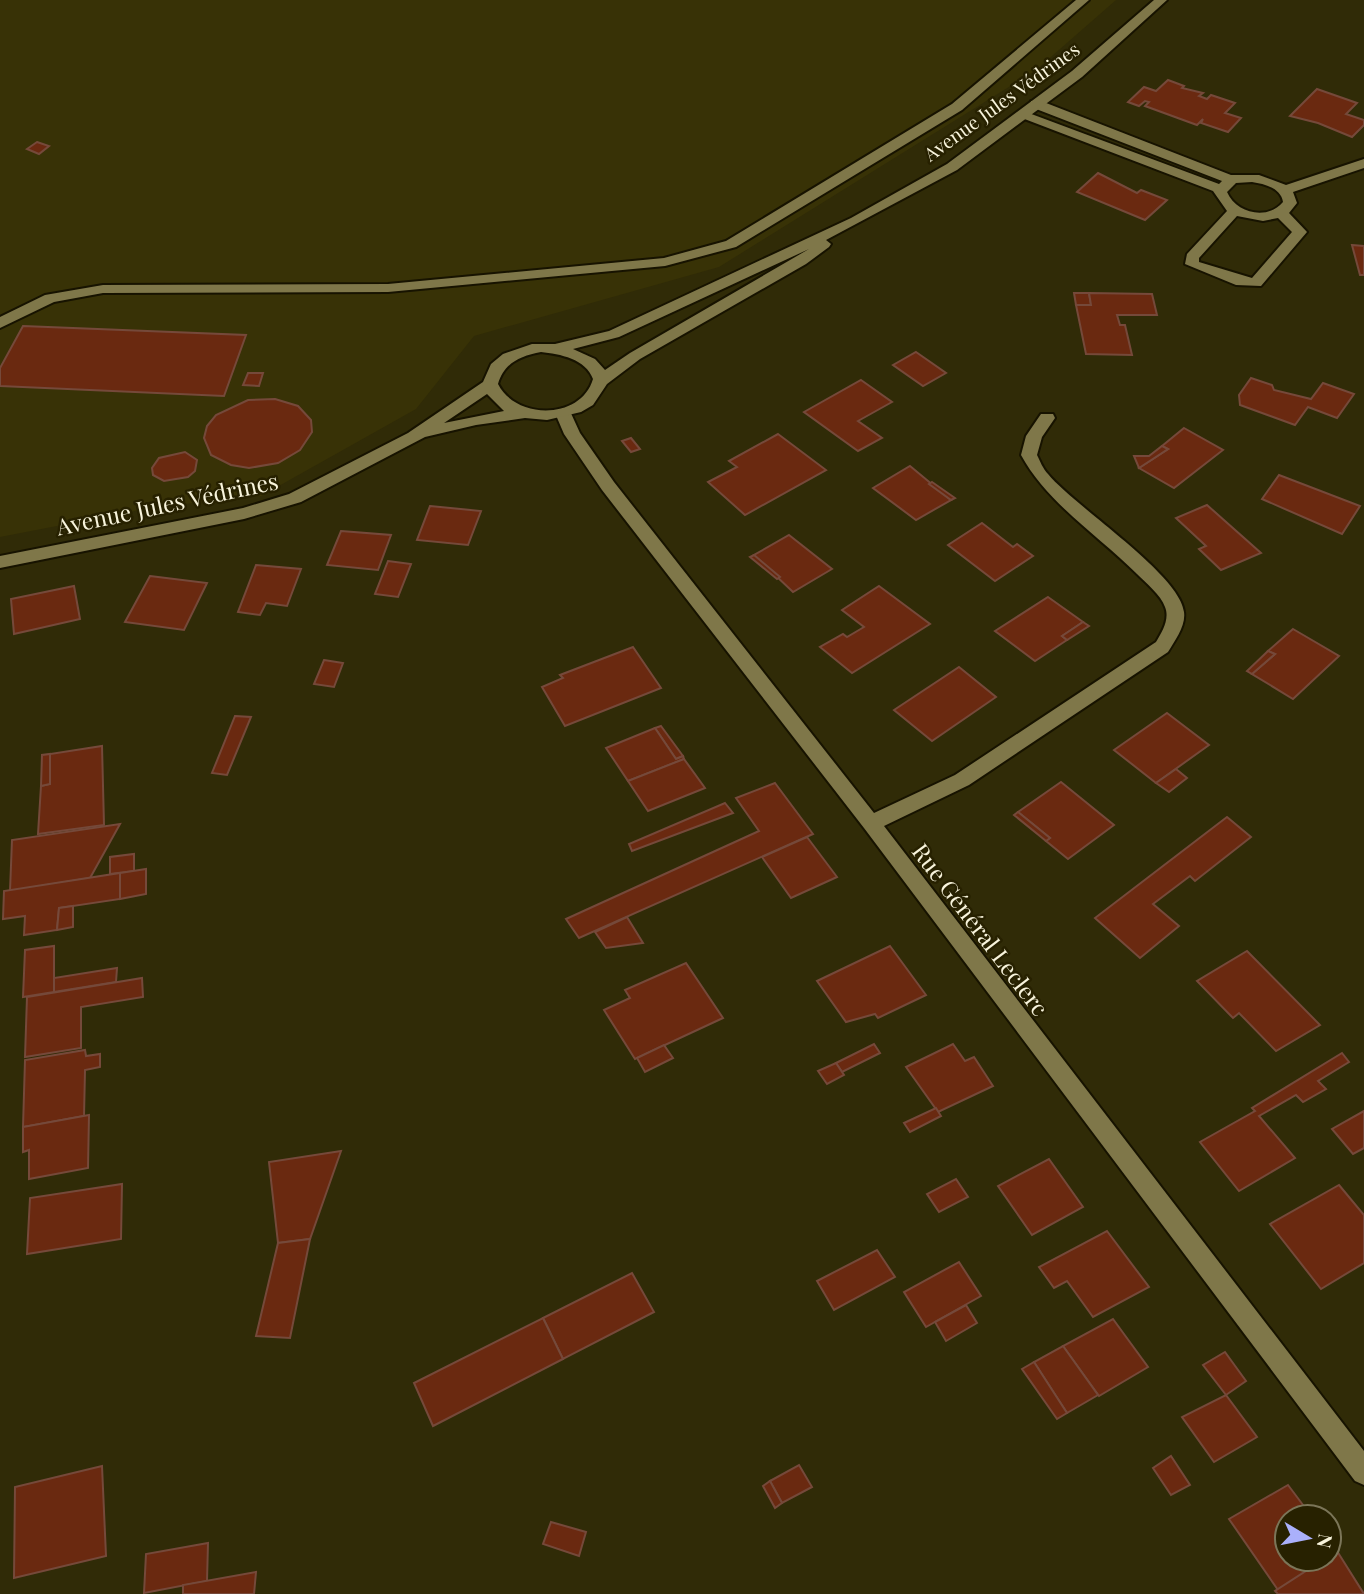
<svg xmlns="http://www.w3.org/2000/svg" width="1364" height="1594" viewBox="0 0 1364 1594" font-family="'Playfair Display',serif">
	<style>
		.built { fill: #383206 }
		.building { fill: #6a2910; stroke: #75493a; stroke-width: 2 }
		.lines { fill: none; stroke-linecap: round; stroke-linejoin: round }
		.service-casing { stroke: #171300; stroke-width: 4 }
		.minor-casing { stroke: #171300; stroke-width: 4 }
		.secondary-casing { stroke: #171300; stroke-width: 4 }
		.service { fill: #7f7749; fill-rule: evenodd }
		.minor { fill: #7f7749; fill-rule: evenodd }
		.secondary { fill: #7f7749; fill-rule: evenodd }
		.labels { text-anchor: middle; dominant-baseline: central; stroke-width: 5; stroke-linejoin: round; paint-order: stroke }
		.far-street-label { font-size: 19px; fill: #f8f4dc; stroke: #272100 }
		.street-label { font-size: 23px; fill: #f8f4dc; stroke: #272100 }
	</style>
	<rect width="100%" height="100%" fill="#302b07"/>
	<!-- built -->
	<path class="built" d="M0,0H1116L1036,70L719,267L474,336L416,409L261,496L155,507L0,537Z"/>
	<!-- building -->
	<g class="building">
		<path d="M1168,80L1184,86L1182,88L1203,93L1199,96L1207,99L1211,95L1235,103L1225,113L1241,118L1228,132L1201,123L1203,119L1197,125L1145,106L1149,102L1145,101L1139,106L1128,102L1144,87L1156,91Z"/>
		<path d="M1317,89L1357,103L1346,114L1364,120V125L1352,137L1318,123L1290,116Z"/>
		<path d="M37,142L49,146L39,154L27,149Z"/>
		<path d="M1098,173L1137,193L1141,190L1167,200L1145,220L1077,192Z"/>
		<path d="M1352,245L1364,246V275H1360Z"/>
		<path d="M1074,293H1089L1091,305H1076Z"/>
		<path d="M1089,293L1152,294L1157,315H1117L1120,325H1125L1132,355L1086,354L1076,305H1091Z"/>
		<path d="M23,326L246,335L224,396L0,386V368Z"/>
		<path d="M916,352L946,373L923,386L893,365Z"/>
		<path d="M248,373H263L259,386L243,385Z"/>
		<path d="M1251,378L1272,385L1274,390L1311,399L1323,383L1354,394L1337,418L1308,407L1295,425L1240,405L1239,395Z"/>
		<path d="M861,380L892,402L858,421L882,438L858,451L804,412Z"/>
		<path d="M275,399L298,406L311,420L312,432L300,450L278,463L249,468L231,465L211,455L204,438L207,426L216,415L248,400Z"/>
		<path d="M1184,428L1223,450L1174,488L1139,468L1168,449L1162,446Z"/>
		<path d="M778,434L826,470L745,515L708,482L737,467L729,461Z"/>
		<path d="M631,438L640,449L631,452L622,441Z"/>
		<path d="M1162,446L1168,449L1139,468L1134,456H1149Z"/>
		<path d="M185,452L197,460L195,471L188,477L164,481L153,475L152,468L159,458Z"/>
		<path d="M910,466L951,500L916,520L873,488Z"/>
		<path d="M1279,475L1360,506L1342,534L1262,499Z"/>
		<path d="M932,482L955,498L951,500L929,484Z"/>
		<path d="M1207,505L1261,553L1221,570L1199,549L1206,546L1176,518Z"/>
		<path d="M430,506L481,511L468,545L417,540Z"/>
		<path d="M982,523L1013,547L1017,544L1033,556L995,581L948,545Z"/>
		<path d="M341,531L391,535L378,570L327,565Z"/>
		<path d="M789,535L832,569L793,592L754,555Z"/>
		<path d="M754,555L780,577L777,579L750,557Z"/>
		<path d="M388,561L411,564L398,597L375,594Z"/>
		<path d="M256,565L301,569L287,606L266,603L260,615L238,612Z"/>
		<path d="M150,576L207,583L184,630L125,622Z"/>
		<path d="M74,586L80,619L14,634L11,599Z"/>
		<path d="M879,586L930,624L852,673L820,647L843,634L847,637L864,627L842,610Z"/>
		<path d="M1048,597L1083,622L1062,636L1067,640L1035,661L995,631Z"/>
		<path d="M1083,622L1089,626L1067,640L1062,636Z"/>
		<path d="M1293,629L1339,656L1293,699L1252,674L1275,654L1268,651Z"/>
		<path d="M633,647L661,688L565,726L542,687L563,678L560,675Z"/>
		<path d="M1268,651L1275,654L1252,674L1247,671Z"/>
		<path d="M324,660L343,663L334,687L314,684Z"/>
		<path d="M959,667L996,697L932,741L894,710Z"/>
		<path d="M1167,713L1209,745L1156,783L1114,750Z"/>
		<path d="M235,716L251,717L227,775L212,773Z"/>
		<path d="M661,726L683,756L676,759L655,728Z"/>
		<path d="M655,728L676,759L683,756L684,759L628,781L606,748Z"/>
		<path d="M102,746L104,825L38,834L41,786L50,784V754Z"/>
		<path d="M50,754V784L41,786L42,755Z"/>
		<path d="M684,759L705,788L648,811L628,781Z"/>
		<path d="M1176,769L1187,778L1169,792L1156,783Z"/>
		<path d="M1061,782L1114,825L1068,859L1046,841L1050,838L1018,812Z"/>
		<path d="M775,783L813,834L579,938L566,919L759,831L736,798Z"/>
		<path d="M725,803L733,813L632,851L629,844Z"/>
		<path d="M1018,812L1050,838L1046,841L1014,815Z"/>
		<path d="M1227,817L1251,837L1195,881L1190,876L1153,904L1179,926L1140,958L1095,918Z"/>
		<path d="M120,824L90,878L10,891L12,840Z"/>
		<path d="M807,837L837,877L791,898L762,857Z"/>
		<path d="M134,854V871L110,874V857Z"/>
		<path d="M146,869V894L120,899V873Z"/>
		<path d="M120,873V899L59,908L57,930L24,935L25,916L3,919L4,891Z"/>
		<path d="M73,906V927L57,930L59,908Z"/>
		<path d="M627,917L643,943L606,948L595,932Z"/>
		<path d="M54,946V992L23,997L25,950Z"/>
		<path d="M890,946L926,995L878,1018L875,1014L846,1022L817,981Z"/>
		<path d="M1247,951L1320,1025L1276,1051L1239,1013L1233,1018L1197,981Z"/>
		<path d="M686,963L723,1018L635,1059L604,1010L630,998L625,990Z"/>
		<path d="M117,968L116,982L54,992V978Z"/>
		<path d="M142,978L143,997L81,1007V1048L25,1057L27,997Z"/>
		<path d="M874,1044L880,1053L842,1072L836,1063Z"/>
		<path d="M953,1044L965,1061L974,1057L993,1086L938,1112L906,1067Z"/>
		<path d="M664,1045L673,1058L645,1072L637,1058Z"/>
		<path d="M85,1050L86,1056L100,1054V1067L85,1070L84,1116L23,1127L25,1060Z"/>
		<path d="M1342,1053L1349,1062L1318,1081L1326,1089L1303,1102L1296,1095L1259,1116L1295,1158L1239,1191L1200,1142L1255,1111L1252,1108Z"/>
		<path d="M836,1063L844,1075L827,1084L818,1071Z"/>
		<path d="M936,1108L941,1116L910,1132L904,1123Z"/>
		<path d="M1364,1111V1148L1353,1154L1332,1129Z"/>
		<path d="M89,1115L88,1168L29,1179V1150L23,1152V1127Z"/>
		<path d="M341,1151L310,1239L278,1243L269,1162Z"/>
		<path d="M1049,1159L1083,1207L1032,1235L998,1186Z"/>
		<path d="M956,1179L968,1197L939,1212L927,1194Z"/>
		<path d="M122,1184L121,1239L27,1254L30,1198Z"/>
		<path d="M1339,1185L1364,1215V1263L1321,1289L1270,1224Z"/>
		<path d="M1107,1231L1149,1287L1093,1317L1067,1281L1054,1288L1039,1267Z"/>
		<path d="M310,1239L290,1338L256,1336L278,1243Z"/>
		<path d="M877,1250L895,1277L834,1310L817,1281Z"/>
		<path d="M959,1262L981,1296L926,1327L904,1292Z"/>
		<path d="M632,1273L654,1312L563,1359L543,1318Z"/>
		<path d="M966,1305L977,1323L946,1341L935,1322Z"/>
		<path d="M543,1318L563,1359L433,1426L414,1383Z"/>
		<path d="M1113,1319L1148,1367L1099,1396L1063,1346Z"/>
		<path d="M1063,1346L1098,1395L1067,1413L1034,1362Z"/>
		<path d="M1225,1352L1246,1381L1226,1395L1203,1365Z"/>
		<path d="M1034,1362L1067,1413L1057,1419L1022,1369Z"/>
		<path d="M1226,1395L1257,1437L1214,1462L1182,1417Z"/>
		<path d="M1171,1456L1190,1485L1171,1495L1153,1468Z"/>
		<path d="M799,1465L812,1487L782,1503L770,1481Z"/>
		<path d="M102,1466L106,1556L14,1578L15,1487Z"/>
		<path d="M770,1481L782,1503L775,1508L763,1486Z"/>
		<path d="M1288,1485L1312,1517H1287V1559H1326L1278,1590L1229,1519Z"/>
		<path d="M551,1522L586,1532L579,1556L543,1544Z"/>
		<path d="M208,1543L207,1581L144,1593L146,1554Z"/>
		<path d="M1337,1551L1364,1594H1278L1275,1591Z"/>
		<path d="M256,1572L254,1594H183V1585Z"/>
	</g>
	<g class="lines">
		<defs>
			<path id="service" d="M1076,0H1089L962,110L736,247L665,266L388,292L103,293L54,302L0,328V317L45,295L103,285L388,284L664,258L726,241L952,104Z"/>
			<g id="minor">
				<path d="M1031,101H1041L1231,175H1259L1286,185L1364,159V168L1293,192L1297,203L1289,213L1307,232L1261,286L1236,285L1185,264L1187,254L1227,211L1213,191L1014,115L1026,112L1219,184L1222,181L1031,107ZM1252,182C1265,184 1281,188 1283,202C1267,221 1236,213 1227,192L1236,183ZM1237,216L1263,221L1278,218L1292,232L1252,278L1199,262V258Z"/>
				<path d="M563,408L569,409L580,433L614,482L874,813L955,775L1156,642C1162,632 1170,619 1165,607C1161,595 1146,583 1137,574C1099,536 1047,503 1021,455L1026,436L1041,414H1053L1055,418L1042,437L1037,455C1040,461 1043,469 1048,474C1074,506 1180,574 1184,612C1186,626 1175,640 1168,652L969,785L884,826L1364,1451V1485L1355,1481L864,828L602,490L564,434L555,413Z"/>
			</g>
			<path id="secondary" d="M1154,0H1167L1082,77L957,170L826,240L831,244L829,247L806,264L640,359L607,384L593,405L581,412L547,420L525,418L476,425L425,437L301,502L244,519L0,568V556L243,508L289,494L408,433L483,382L491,364L503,354L532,344H555L609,331L851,218L947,164L1072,71ZM809,249L630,353L605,370L595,359L573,349L619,337ZM541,352C560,354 586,359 593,379C581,420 516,420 498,384C504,363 520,356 541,352ZM487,394L504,411L444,423Z"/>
		</defs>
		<!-- service casing -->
		<use href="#service" class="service-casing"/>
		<!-- minor casing -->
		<use href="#minor" class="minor-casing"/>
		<!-- secondary casing -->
		<use href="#secondary" class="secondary-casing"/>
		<!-- service -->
		<use href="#service" class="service"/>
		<!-- minor -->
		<use href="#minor" class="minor"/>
		<!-- secondary -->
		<use href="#secondary" class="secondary"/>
	</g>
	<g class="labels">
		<!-- far-street labels -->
		<g class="far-street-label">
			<text transform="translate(1001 101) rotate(-36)">Avenue Jules Védrines</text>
		</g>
		<!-- street labels -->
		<g class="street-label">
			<text transform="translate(167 503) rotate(-12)">Avenue Jules Védrines</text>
			<text transform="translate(981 929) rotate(53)">Rue Général Leclerc</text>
		</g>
	</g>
	<!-- north arrow -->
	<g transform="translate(1308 1538) rotate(100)"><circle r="33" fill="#272100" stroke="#7b7558" stroke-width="2"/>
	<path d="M0-5L12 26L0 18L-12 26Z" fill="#aab0fb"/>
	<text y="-10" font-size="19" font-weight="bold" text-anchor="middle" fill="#f8f4dc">N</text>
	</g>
</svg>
